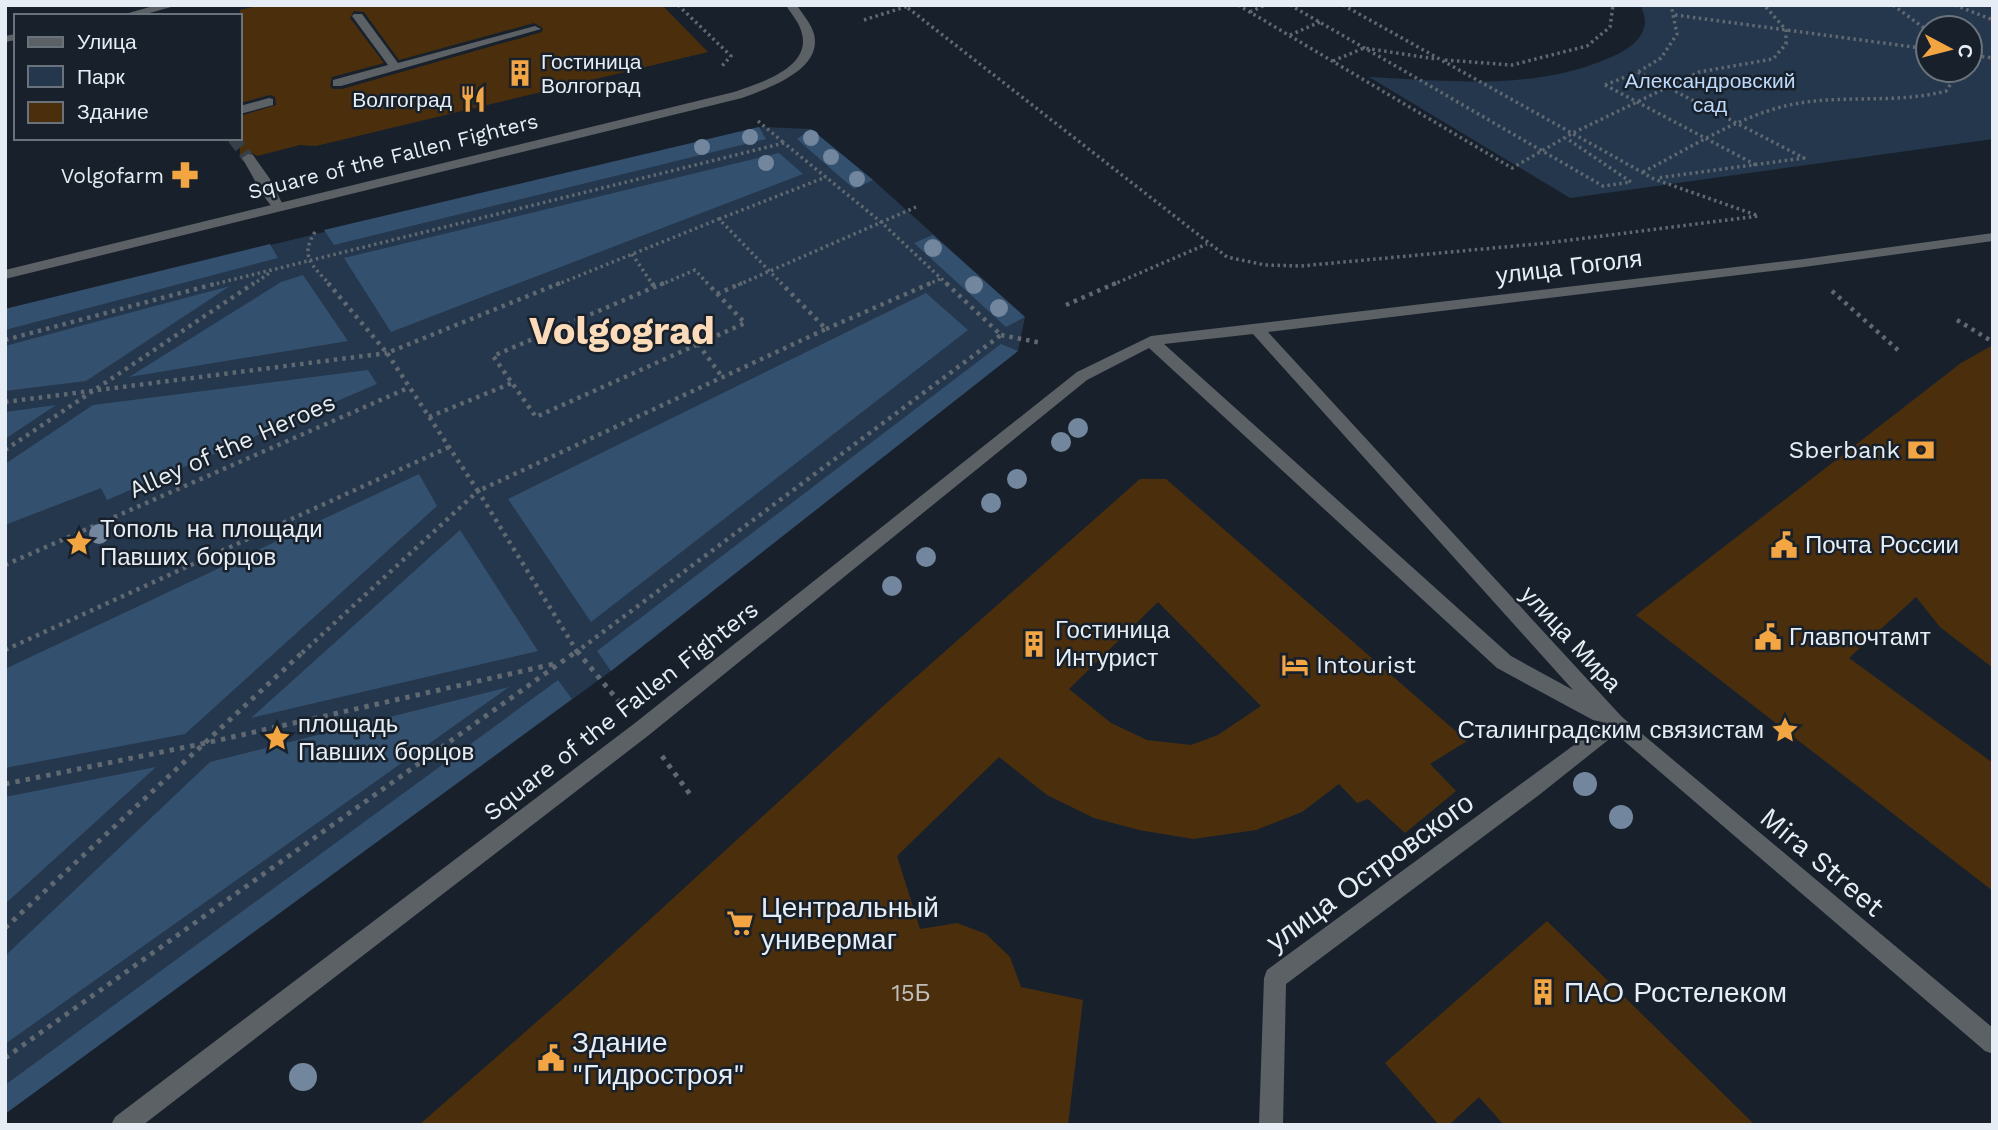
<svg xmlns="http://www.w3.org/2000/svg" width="1998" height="1130" viewBox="0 0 1998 1130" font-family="'Work Sans',sans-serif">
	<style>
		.green { fill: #24374c; fill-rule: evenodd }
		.forest { fill: #34506f }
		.building { fill: #4b2f0d; fill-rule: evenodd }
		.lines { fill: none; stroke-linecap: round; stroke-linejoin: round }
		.minor-tunnel { stroke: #374049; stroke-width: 12; stroke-dasharray: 12 6; stroke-linecap: butt }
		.path-far2 { stroke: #606871; stroke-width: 3.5; stroke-dasharray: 2.5 3.5; stroke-linecap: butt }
		.path-far1 { stroke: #606871; stroke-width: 4.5; stroke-dasharray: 3.5 5; stroke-linecap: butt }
		.path { stroke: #606871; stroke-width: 5; stroke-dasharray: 4.5 6; stroke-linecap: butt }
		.service { fill: #5c6166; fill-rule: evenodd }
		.minor { fill: #5c6166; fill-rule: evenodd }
		.tertiary { fill: #5c6166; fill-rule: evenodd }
		.tree { fill: #72869d }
		.labels { text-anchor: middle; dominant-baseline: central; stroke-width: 5; stroke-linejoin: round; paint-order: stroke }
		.far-poi-label { font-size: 21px; fill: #e6edf4; stroke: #18212b; text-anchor: end }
		.far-park-label { font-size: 21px; fill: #bcd8fa; stroke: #18212b }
		.far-street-label { font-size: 21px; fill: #e6edf4; stroke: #18212b }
		.street-label { font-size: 24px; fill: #e6edf4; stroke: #18212b }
		.poi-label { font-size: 24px; fill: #e6edf4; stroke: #18212b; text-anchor: start }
		.near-number-label { font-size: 24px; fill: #bfbeba }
		.near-street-label { font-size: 28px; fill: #e6edf4; stroke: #18212b }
		.near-poi-label { font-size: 28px; fill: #e6edf4; stroke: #18212b; text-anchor: start }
		.town-label { font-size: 38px; font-weight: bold; fill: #fddbb8; stroke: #18212b }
	</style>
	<rect width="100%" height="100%" fill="#18212b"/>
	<!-- green -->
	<g class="green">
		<path d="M1641,5H1993V139L1570,198L1369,77C1450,81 1533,91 1609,58C1624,52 1645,40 1645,21C1645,16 1642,10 1641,5ZM1928,28H1970V70H1928Z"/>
		<path d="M759,127L811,129L873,180L1025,317L1018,351L611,671L5,1114V309Z"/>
	</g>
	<!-- forest -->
	<g class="forest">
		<path d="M759,127L766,139L334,245L324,230Z"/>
		<path d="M811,129L873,180L854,189L797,139Z"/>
		<path d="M779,153L803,174L391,332L344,258Z"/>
		<path d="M933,235L1025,317L1006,327L914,243Z"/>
		<path d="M270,244L278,258L5,330V309Z"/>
		<path d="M303,275L348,341L129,377L281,282Z"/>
		<path d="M230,286L86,381L5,391V346Z"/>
		<path d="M926,293L968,330L591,622L508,499Z"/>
		<path d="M1001,344L1018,351L611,671L597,651Z"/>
		<path d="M368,370L377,384L107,500L101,488L5,525V464L93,405Z"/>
		<path d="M56,405L5,439V412Z"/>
		<path d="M419,474L437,506L185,734L5,768V669Z"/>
		<path d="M460,530L538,651L251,718Z"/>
		<path d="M558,680L572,699L5,1114V1085Z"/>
		<path d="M509,687L5,1044V956L210,762Z"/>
		<path d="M156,767L5,904V797Z"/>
	</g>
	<!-- building -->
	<g class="building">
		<path d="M261,5H662L708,52L316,146L300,145L257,156L249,151L240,157V116L276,105L275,97L270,95L240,103V10ZM354,11L364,12L399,60L534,23L543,28L542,32L342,89H333L330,86L332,77L384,63L350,18Z"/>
		<path d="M1993,345V668L1940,627L1916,597L1849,658L1993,763V891L1636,615L1961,363Z"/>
		<path d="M1140,479H1166L1467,741L1430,764L1456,791L1405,833L1368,799L1357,803L1339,784L1302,812L1256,830L1193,839L1139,830L1094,818L1047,795L999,757L897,856L920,929L957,923L986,934L1010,957L1021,987L1083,1000L1068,1125H419L573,990L881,708ZM1158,602L1261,706L1218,735L1191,745L1147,740L1111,723L1069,689Z"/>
		<path d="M1547,921L1755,1125H1504L1479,1097L1449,1125H1439L1385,1063Z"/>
	</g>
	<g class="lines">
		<!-- minor-tunnel -->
		<path class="minor-tunnel" d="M233,138L248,158"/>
		<!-- path-far2 -->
		<g class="path-far2">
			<path d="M678,5L731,56L722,66"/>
			<path d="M1238,5L1512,168L1573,133L1699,72L1773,59L1786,44V30L1764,5"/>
			<path d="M1290,5L1603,186L1631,182L1566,138"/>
			<path d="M1343,5L1654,179L1756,215"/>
			<path d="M1893,5L1928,31"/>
			<path d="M1955,5L1993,20"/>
			<path d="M908,8L1227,257L1265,265L1301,266L1547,243L1759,216"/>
			<path d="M1250,12L1265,5"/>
			<path d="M1675,15L1928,49"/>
			<path d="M864,20L908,6"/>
			<path d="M1290,35L1320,22"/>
			<path d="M1970,55L1993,58"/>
			<path d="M1445,60L1512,65L1587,46L1610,27L1613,5"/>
			<path d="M1333,61L1364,48L1436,59"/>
			<path d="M1638,72L1804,158L1657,178"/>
			<path d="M1605,85L1756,165"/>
			<path d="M1605,85L1638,72L1661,58L1677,34L1671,5"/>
			<path d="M758,121L783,142"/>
			<path d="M1643,172C1688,149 1736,118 1785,106C1838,93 1893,105 1946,91L1960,70"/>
			<path d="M719,219L826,177"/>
			<path d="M315,232C299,258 313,265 330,285"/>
			<path d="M632,254L653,285"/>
			<path d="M211,285L784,143L881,222L948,285"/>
			<path d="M252,285L271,272"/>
			<path d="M556,285L719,219L783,285"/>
			<path d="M660,285L695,270L709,285"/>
			<path d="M738,285L916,207"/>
			<path d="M927,285L940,279"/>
			<path d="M1112,285L1207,244"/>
		</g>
		<!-- path-far1 -->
		<g class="path-far1">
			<path d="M328,283L387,353"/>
			<path d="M560,283L387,353L478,491L826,329L781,283"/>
			<path d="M652,283L655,288"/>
			<path d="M664,283L493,356L536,417L745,323L707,283"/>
			<path d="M1832,291L1899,351"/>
			<path d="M717,294L742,283"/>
			<path d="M1066,305L1116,283"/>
			<path d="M1957,320L1993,342"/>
			<path d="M826,329L931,283"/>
			<path d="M1001,335L1042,343"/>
			<path d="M5,340L218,283"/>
			<path d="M698,344L723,378"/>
			<path d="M5,402L387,353"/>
			<path d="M429,417L512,383"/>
			<path d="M5,450L254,283"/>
			<path d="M5,565L408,388"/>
			<path d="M5,650L449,447"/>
			<path d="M302,653L478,491L578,653"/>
			<path d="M575,653L1001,335L946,283"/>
		</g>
		<!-- path -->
		<g class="path">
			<path d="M577,651L620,703"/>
			<path d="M662,756L692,797"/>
			<path d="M5,784L206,743L558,663"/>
			<path d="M5,928L304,651"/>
			<path d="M5,1058L577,651"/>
		</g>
		<!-- service -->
		<g class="service">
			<path d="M354,14H362L398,63L535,26L541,29L341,86H333V80L388,65L352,16Z"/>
			<path d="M269,98L273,99V105L240,114V106Z"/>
			<path d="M1615,715L1622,717L1625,723L1622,729L1539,795L1286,984L1283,1125H1259L1264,978L1267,970Z"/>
		</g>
		<!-- minor -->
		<g class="minor">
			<path d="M157,5H178L139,16H118Z"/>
			<path d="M16,34V40L5,42V36Z"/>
			<path d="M248,154L253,155L270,179L284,207L282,210L277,211C268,207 249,169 242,158Z"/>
		</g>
		<!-- tertiary -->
		<g class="tertiary">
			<path d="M786,5H797C802,14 811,23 814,34C823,70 768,88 742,98L5,279V270L734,92C758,84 811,68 802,34C800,23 791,14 786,5Z"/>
			<path d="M1993,233V241L1804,267L1268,332L1622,717L1993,1028V1054L1985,1051L1602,722L1593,720L1497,668L1149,348L1087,380L649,735L143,1125H111L115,1117L635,723L1077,372L1151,336L1804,259ZM1253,334L1573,690L1511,656L1164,344Z"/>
		</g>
	</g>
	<!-- trees -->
	<g class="tree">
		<circle cx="750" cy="137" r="8"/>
		<circle cx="811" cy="138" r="8"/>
		<circle cx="702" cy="147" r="8"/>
		<circle cx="831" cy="157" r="8"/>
		<circle cx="766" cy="163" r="8"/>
		<circle cx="857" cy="179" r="8"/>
		<circle cx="933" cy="248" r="9"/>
		<circle cx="974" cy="285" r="9"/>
		<circle cx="999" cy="308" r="9"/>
		<circle cx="1078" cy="428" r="10"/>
		<circle cx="1061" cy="442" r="10"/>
		<circle cx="1017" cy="479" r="10"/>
		<circle cx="991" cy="503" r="10"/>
		<circle cx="99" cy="534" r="10"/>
		<circle cx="926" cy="557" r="10"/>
		<circle cx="892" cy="586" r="10"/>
		<circle cx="1585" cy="784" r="12"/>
		<circle cx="1621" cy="817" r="12"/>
		<circle cx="303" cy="1077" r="14"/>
	</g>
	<!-- icons -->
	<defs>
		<symbol id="building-bare" viewBox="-9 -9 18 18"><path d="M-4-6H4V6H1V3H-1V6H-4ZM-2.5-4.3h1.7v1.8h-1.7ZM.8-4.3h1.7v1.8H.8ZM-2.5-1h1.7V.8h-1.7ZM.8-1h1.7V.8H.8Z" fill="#f3a542" stroke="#18212b" stroke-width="2.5" paint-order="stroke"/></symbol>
		<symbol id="restaurant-bare" viewBox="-9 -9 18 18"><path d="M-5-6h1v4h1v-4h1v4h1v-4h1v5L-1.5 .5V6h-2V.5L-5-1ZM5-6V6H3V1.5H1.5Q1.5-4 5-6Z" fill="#f3a542" stroke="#18212b" stroke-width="2.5" paint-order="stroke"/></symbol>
		<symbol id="pharmacy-bare" viewBox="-9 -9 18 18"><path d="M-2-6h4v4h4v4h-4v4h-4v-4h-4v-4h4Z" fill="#f3a542" stroke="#18212b" stroke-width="2.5" paint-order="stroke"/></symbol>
		<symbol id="bank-bare" viewBox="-9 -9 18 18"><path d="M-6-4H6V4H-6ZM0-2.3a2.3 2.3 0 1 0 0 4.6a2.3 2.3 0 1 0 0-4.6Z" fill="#f3a542" stroke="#18212b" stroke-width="2.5" paint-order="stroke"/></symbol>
		<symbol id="sight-bare" viewBox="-9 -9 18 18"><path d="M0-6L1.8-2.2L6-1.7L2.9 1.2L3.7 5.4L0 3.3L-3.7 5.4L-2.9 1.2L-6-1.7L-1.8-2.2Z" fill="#f3a542" stroke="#18212b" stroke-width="2.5" paint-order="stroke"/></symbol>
		<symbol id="civic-bare" viewBox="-9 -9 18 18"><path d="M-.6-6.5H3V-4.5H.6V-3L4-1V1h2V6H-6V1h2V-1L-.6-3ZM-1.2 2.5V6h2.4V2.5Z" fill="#f3a542" stroke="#18212b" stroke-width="2.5" paint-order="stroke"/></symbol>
		<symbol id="hotel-bare" viewBox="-9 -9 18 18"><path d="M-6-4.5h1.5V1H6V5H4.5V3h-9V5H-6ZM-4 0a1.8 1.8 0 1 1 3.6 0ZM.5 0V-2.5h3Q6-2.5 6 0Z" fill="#f3a542" stroke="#18212b" stroke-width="2.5" paint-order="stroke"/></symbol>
		<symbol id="supermarket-bare" viewBox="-9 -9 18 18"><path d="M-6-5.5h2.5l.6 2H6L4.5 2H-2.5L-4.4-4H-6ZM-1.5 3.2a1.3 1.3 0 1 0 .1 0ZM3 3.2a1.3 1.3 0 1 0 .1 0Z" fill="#f3a542" stroke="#18212b" stroke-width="2.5" paint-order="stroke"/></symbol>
	</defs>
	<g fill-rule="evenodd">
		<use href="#building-bare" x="501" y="54" width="38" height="38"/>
		<use href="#restaurant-bare" x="454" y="80" width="38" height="38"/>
		<use href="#pharmacy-bare" x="166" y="156" width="38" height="38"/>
		<use href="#bank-bare" x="1902" y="431" width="38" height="38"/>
		<use href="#sight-bare" x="60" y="524" width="38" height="38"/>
		<use href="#civic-bare" x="1765" y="526" width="38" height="38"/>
		<use href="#civic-bare" x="1749" y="618" width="38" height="38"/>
		<use href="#building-bare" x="1015" y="625" width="38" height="38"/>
		<use href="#hotel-bare" x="1276" y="646" width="38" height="38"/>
		<use href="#sight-bare" x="1766" y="711" width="38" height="38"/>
		<use href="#sight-bare" x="258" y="719" width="38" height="38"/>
		<use href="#supermarket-bare" x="721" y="904" width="38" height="38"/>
		<use href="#building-bare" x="1524" y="973" width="38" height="38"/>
		<use href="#civic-bare" x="532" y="1039" width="38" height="38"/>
	</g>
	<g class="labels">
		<!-- far-poi labels -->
		<g class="far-poi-label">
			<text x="541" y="61" text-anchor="start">Гостиница<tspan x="541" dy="24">Волгоград</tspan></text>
			<text x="452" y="99">Волгоград</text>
			<text x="164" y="175">Volgofarm</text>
		</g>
		<!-- far-park labels -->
		<g class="far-park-label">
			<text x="1710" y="80">Александровский<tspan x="1710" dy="24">сад</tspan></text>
		</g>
		<!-- far-street labels -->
		<g class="far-street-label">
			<text transform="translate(393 156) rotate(-14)">Square of the Fallen Fighters</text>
		</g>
		<!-- street labels -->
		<g class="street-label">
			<text transform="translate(1569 267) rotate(-7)">улица Гоголя</text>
			<text transform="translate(232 446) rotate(-24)">Alley of the Heroes</text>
			<text transform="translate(1571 639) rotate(47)">улица Мира</text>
			<text transform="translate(621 711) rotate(-38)">Square of the Fallen Fighters</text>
		</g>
		<!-- poi labels -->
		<g class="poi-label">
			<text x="1900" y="450" text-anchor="end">Sberbank</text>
			<text x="100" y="529">Тополь на площади<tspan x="100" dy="28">Павших борцов</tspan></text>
			<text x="1805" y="545">Почта России</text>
			<text x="1055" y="630">Гостиница<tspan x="1055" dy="28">Интурист</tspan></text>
			<text x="1789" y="637">Главпочтамт</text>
			<text x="1316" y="665">Intourist</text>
			<text x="298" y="724">площадь<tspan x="298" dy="28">Павших борцов</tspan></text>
			<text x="1764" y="730" text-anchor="end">Сталинградским связистам</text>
		</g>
		<!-- near-number labels -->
		<g class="near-number-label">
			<text x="911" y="993">15Б</text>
		</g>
		<!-- near-street labels -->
		<g class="near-street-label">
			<text transform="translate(1822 862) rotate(40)">Mira Street</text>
			<text transform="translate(1370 872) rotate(-36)">улица Островского</text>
		</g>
		<!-- near-poi labels -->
		<g class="near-poi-label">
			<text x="761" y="907">Центральный<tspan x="761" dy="32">универмаг</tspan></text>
			<text x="1564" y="992">ПАО Ростелеком</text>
			<text x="572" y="1042">Здание<tspan x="572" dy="32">"Гидростроя"</tspan></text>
		</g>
		<!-- town labels -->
		<g class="town-label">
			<text x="622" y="331">Volgograd</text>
		</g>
	</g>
	<!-- border -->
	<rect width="1998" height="1130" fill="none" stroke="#e6edf4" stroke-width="14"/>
	<!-- legend -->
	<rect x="14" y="14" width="228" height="126" fill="#18212b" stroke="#6a737b" stroke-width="2"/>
	<rect x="28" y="37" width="35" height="10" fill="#5c6166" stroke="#6a737b" stroke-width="2"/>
	<text x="77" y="49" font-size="21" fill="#e6edf4">Улица</text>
	<rect x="28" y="66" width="35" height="21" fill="#24374c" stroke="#6a737b" stroke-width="2"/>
	<text x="77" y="84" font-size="21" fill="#e6edf4">Парк</text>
	<rect x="28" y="102" width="35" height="21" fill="#4b2f0d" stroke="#6a737b" stroke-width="2"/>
	<text x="77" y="119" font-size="21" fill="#e6edf4">Здание</text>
	<!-- north arrow -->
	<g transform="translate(1949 49) rotate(97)"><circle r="33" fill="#18212b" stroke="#6a737b" stroke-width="2"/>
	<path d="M0-5L12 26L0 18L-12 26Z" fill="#f3a542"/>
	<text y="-10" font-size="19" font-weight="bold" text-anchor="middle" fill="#e6edf4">С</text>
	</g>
</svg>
